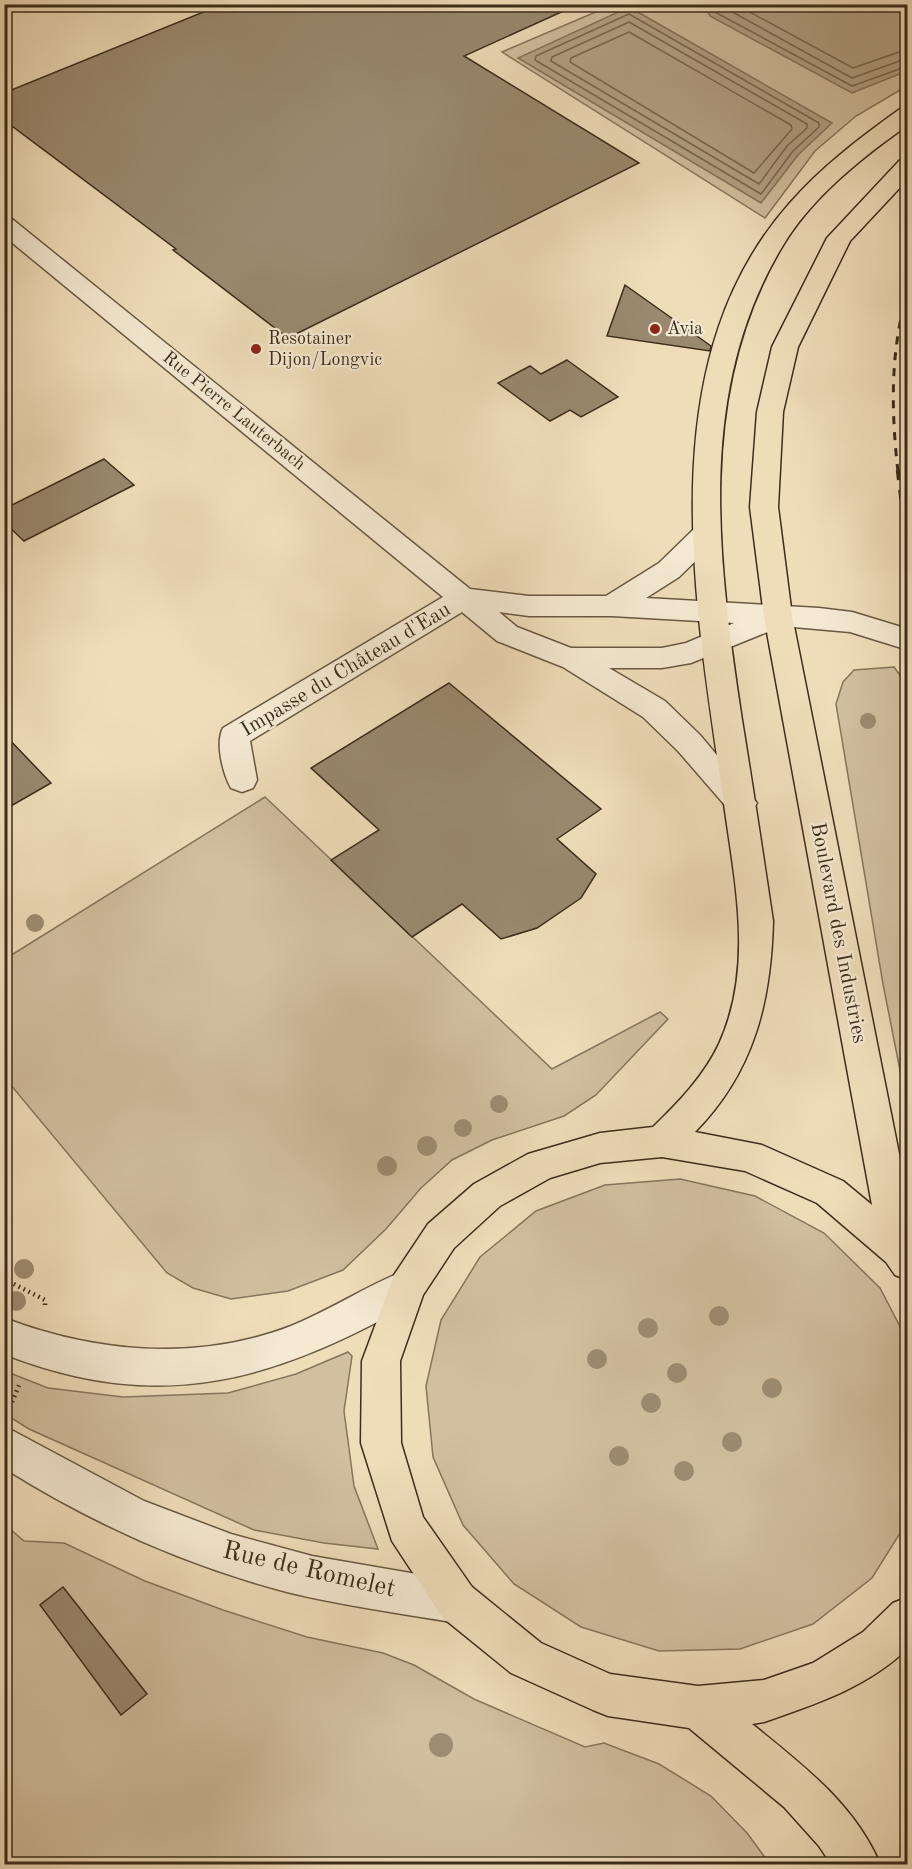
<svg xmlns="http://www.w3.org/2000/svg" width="912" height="1869" viewBox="0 0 912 1869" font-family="'Old Standard TT',serif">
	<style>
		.green { fill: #d1bf9f; stroke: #86765d; stroke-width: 1.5 }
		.water { fill: #b2a184; stroke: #83735a; stroke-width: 1.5 }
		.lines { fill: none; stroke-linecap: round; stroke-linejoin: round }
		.shore { stroke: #776750; stroke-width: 1.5 }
		.building { fill: #99896e; stroke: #3c2d1b; stroke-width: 1.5 }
		.minor-casing { stroke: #695943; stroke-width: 3 }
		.major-casing { stroke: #3c2d1b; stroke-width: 3 }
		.path { stroke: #3c2d1b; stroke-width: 4.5; stroke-dasharray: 1.5 4; stroke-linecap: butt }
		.minor { fill: #f5e9d2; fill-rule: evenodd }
		.major { fill: #efddba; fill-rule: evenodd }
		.rail-far1 { stroke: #3c2d1b; stroke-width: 3; stroke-dasharray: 8 8; stroke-linecap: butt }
		.rail { stroke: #3c2d1b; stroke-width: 4.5; stroke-dasharray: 10 10; stroke-linecap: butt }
		.tree { fill: #9d8c71 }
		.poi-dot { fill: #8f2418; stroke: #f5e9d2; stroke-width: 2 }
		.labels { text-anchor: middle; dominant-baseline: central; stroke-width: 4.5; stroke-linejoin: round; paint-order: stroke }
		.far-poi-label { font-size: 18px; fill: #3c2d1b; stroke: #f5e9d2; text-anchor: start }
		.far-street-label { font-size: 18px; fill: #3c2d1b; stroke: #f5e9d2 }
		.street-label { font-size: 21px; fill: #3c2d1b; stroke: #f5e9d2 }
		.near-street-label { font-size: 26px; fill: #3c2d1b; stroke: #f5e9d2 }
	</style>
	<rect width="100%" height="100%" fill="#efddba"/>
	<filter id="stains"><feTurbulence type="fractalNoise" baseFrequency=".00333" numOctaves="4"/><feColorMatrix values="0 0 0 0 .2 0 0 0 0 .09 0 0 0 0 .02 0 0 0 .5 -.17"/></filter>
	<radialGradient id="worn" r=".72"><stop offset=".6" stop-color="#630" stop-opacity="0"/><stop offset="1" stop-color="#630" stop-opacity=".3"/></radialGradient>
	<!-- green -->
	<g class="green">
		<path d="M612,5H907V86L856,116L815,151L765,218L502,52Z"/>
		<path d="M894,667L905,682L908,694L907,1106L883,984L836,704L843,682L854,670Z"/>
		<path d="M265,797L552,1069L660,1012L668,1019L596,1095L564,1116L492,1140L452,1160L421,1188L386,1229L343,1270L288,1291L231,1299L193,1288L167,1273L5,1078V959Z"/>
		<path d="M680,1179L755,1196L824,1233L880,1288L907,1340V1522L872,1578L813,1624L740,1649L659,1651L581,1627L514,1584L463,1525L433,1457L426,1386L441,1320L480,1257L536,1211L605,1185Z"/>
		<path d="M348,1352L352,1356L344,1411L354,1486L378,1549L324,1543L254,1530L29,1429L5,1414V1371L48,1388L123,1397L228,1393L296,1374Z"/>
		<path d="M4,1524L24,1541L64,1543L145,1581L223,1610L307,1637L383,1653L414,1665L474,1699L585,1747L604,1743L659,1764L711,1796L747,1833L770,1864H5Z"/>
	</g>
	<!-- water -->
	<g class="water">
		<path d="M704,4L907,5V71L852,93L710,16Z"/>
		<path d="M629,7L832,123L798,155L761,203L518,58Z"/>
	</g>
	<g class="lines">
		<!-- shore -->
		<g class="shore">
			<path d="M709,4L715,12L852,86L908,66"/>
			<path d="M718,4L852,78L908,58"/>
			<path d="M735,4L853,68L908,49"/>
			<path d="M629,14L819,123V127L793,151L761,194L535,60L536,56Z"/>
			<path d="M629,22L807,124V128L787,146L759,184L551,61L552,57Z"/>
			<path d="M629,32L791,125L792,129L754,173L570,62L571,58Z"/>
		</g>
	</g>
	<!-- building -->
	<g class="building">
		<path d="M223,4H579L464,56L639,163L288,338L173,250L176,249L4,120V93Z"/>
		<path d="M625,285L711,346L710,351L607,336Z"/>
		<path d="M567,360L618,397L581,417L570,410L550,421L498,383L530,366L541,374Z"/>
		<path d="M104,459L134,485L24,541L4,522V509Z"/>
		<path d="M449,683L601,809L557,839L596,874L581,898L537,928L501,939L462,904L412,937L331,860L379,830L311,768Z"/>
		<path d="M4,734L51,783L4,810Z"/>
		<path d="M63,1587L147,1694L121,1715L40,1605Z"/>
	</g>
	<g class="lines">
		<defs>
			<g id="minor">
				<path d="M4,217L12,219L470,589L529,596H606L659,563L695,528L705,526L715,528L719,535L715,542L679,577L646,598L819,608L852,612L908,629V650L850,632L782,626L691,663L662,668H609L665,701L700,735L757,803L752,811L741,815L730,811L678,751L643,717L563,667L497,641L462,612L250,741L257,780L253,788L242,792L231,788C223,774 215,743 223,728L443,597L4,236ZM499,612L529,616H612L734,623L686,643L662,648H571L517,627Z"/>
				<path d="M407,1270L420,1275L426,1287L420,1299C277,1379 165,1417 4,1354V1318C96,1353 198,1362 291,1326C331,1310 367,1285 407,1270Z"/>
				<path d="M4,1426L144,1501L231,1534L312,1556L457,1581L472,1587L478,1602L472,1617L457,1623C400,1613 343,1606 287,1592C188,1566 91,1523 4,1468Z"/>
			</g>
			<path id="major" d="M908,107V125C861,158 811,198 782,247C695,392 718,561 742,720C753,787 763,854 773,921C771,1002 754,1072 695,1132L762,1145L843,1181L872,1205L764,616L750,507L757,412L772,347L827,238L900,160L908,158V179L850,241L798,347L783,412L778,507L792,616L908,1199V1280L895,1275L886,1262L817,1203L745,1171L662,1157L600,1163L550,1178L500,1206L454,1248L423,1295L400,1361L401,1443L423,1517L472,1587L541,1643L610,1674L698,1686L764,1680L813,1663L863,1632L893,1603L908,1597V1648C868,1687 816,1704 764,1722L752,1724C801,1764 854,1803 880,1864H831L819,1846L784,1807L689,1728L608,1716L593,1710L511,1673L442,1617L392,1541L361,1443L362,1361L394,1275L428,1224L474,1184L528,1154L600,1133L653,1127C678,1103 704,1076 719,1044C753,969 736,889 725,811C698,617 645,367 789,204C821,167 861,137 900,109Z"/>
		</defs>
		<!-- minor casing -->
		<use href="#minor" class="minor-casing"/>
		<!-- major casing -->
		<use href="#major" class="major-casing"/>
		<!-- path -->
		<g class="path">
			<path d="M4,1279L45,1300V1309"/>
			<path d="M10,1407L20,1383"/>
		</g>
		<!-- minor -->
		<use href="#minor" class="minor"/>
		<!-- major -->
		<use href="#major" class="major"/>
		<!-- rail-far1 -->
		<path class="rail-far1" d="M898,472C891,409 890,351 908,290"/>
		<!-- rail -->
		<path class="rail" d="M898,470L908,554"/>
	</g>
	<!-- trees -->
	<g class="tree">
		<circle cx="868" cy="721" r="8"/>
		<circle cx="35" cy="923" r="9"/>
		<circle cx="499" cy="1104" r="9"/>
		<circle cx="463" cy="1128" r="9"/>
		<circle cx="427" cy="1146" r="10"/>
		<circle cx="387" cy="1166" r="10"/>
		<circle cx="24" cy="1269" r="10"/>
		<circle cx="16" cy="1301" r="10"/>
		<circle cx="719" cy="1316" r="10"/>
		<circle cx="648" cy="1328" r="10"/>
		<circle cx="597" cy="1359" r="10"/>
		<circle cx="677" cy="1373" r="10"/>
		<circle cx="772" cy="1388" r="10"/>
		<circle cx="651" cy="1403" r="10"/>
		<circle cx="732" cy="1442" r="10"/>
		<circle cx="619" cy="1456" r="10"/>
		<circle cx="684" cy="1471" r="10"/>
		<circle cx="441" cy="1745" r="12"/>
	</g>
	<!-- markers -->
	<g class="poi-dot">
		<circle cx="655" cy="329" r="6"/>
		<circle cx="256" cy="349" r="6"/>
	</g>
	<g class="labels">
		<!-- far-poi labels -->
		<g class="far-poi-label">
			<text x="667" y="329">Avia</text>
			<text x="268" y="339">Resotainer<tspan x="268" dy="21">Dijon/Longvic</tspan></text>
		</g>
		<!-- far-street labels -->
		<g class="far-street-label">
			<text transform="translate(234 411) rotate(39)">Rue Pierre Lauterbach</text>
		</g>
		<!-- street labels -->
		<g class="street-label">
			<text transform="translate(346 670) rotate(-31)">Impasse du Château d'Eau</text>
			<text transform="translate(838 933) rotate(79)">Boulevard des Industries</text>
		</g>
		<!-- near-street labels -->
		<g class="near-street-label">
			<text transform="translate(309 1570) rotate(13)">Rue de Romelet</text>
		</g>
	</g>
	<!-- margin -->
	<rect width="912" height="1869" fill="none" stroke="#efddba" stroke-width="24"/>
	<rect x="6" y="6" width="900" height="1857" fill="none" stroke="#3c2d1b" stroke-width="3"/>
	<rect x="12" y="12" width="888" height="1845" fill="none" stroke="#3c2d1b" stroke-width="1.5"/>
	<rect width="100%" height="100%" filter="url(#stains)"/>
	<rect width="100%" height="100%" fill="url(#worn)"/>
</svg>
